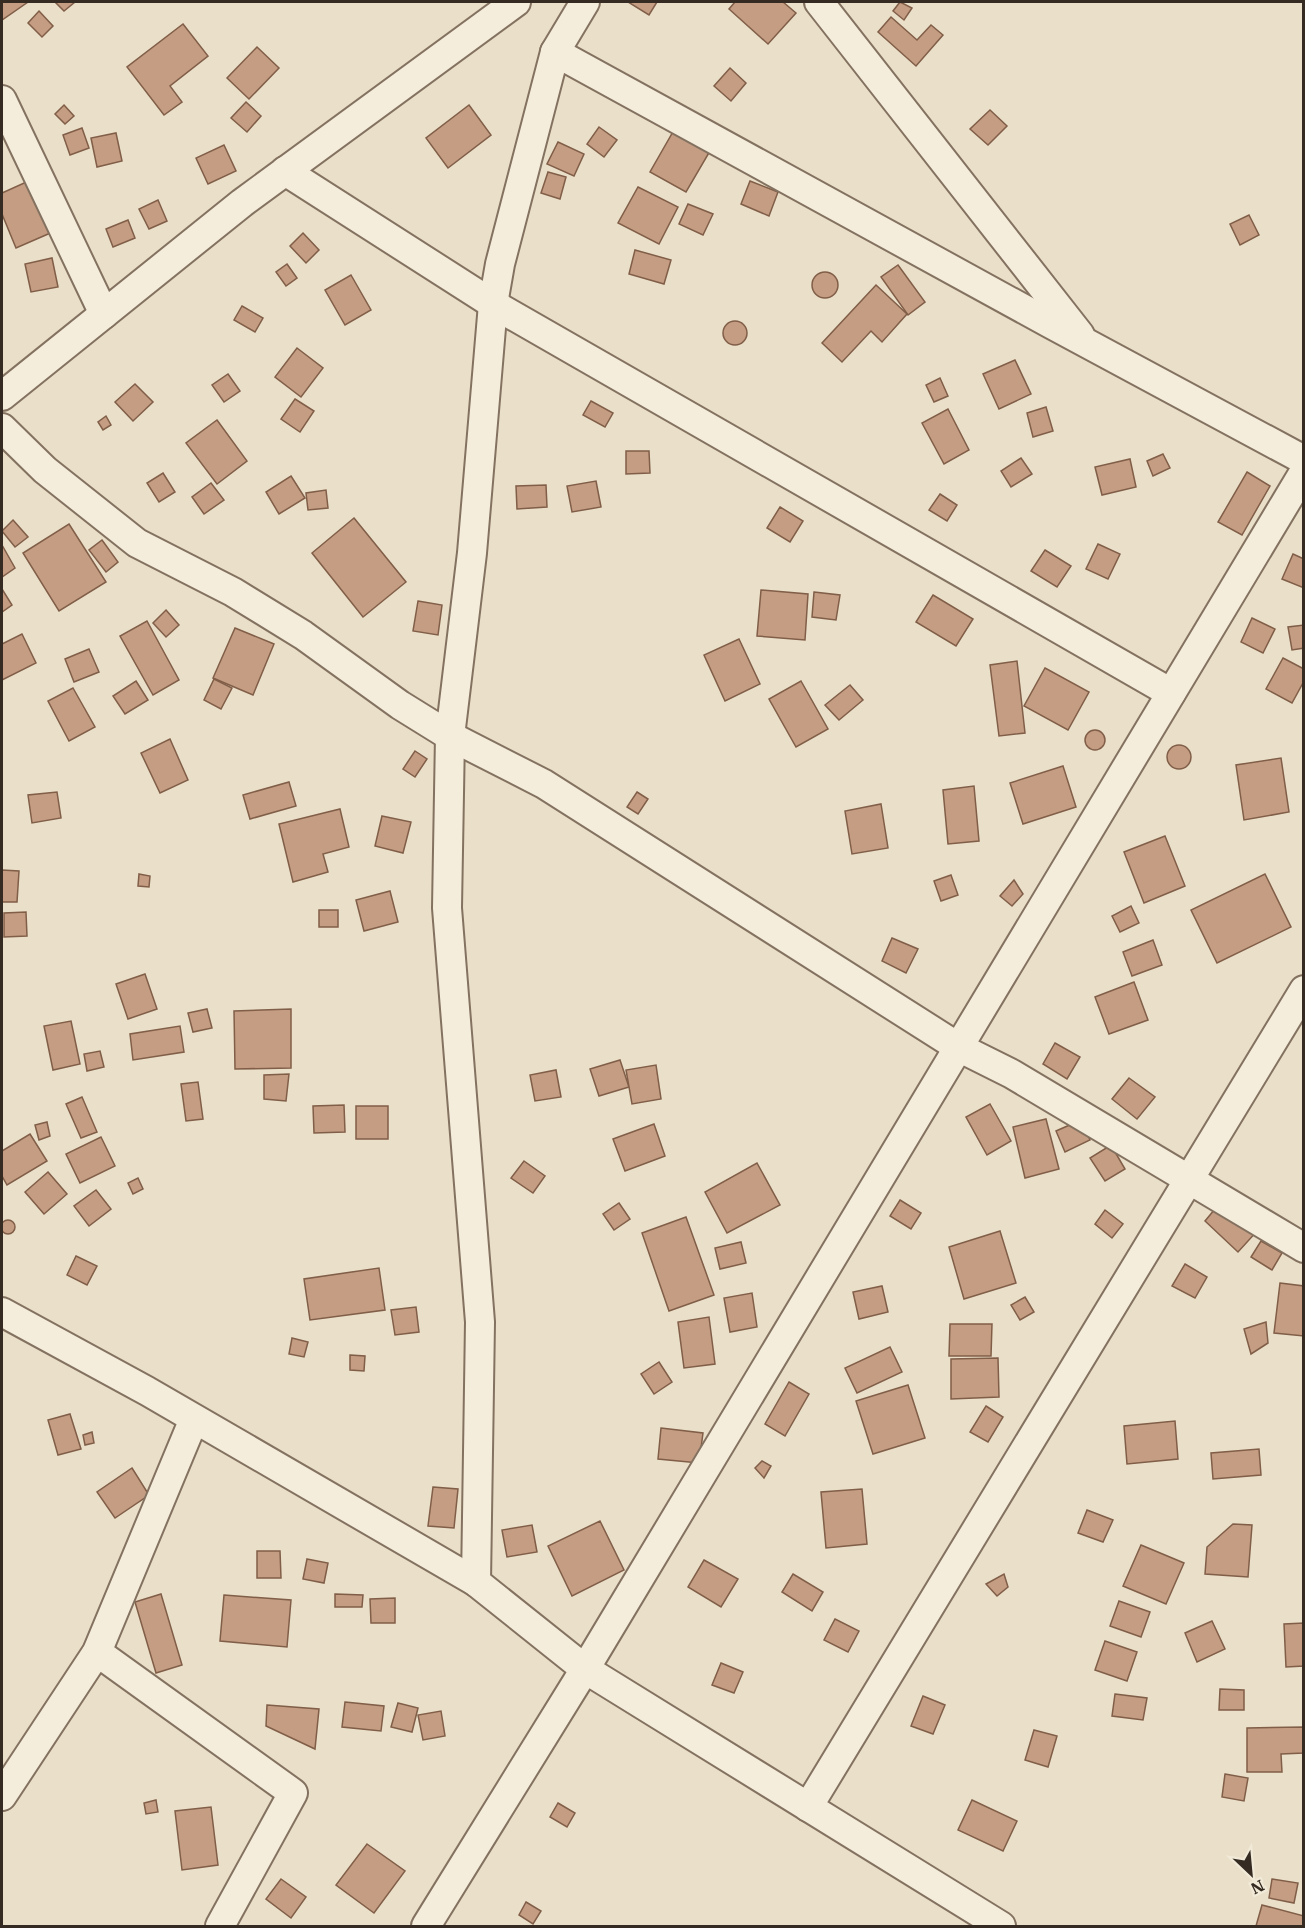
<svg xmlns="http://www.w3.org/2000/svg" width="1305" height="1928" viewBox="0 0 1305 1928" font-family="'IBM Plex Serif',serif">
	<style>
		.building { fill: #c49d83; stroke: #815e48; stroke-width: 1.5 }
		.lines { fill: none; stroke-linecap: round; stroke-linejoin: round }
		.minor-casing { stroke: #847260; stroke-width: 32 }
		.minor { stroke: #f5eddc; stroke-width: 28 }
	</style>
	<rect width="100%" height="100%" fill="#eadfc9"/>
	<!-- building -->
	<g class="building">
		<path d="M2,2H28L2,20Z"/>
		<path d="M55,2H75L64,11Z"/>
		<path d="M628,2H657L649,15Z"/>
		<path d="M735,2H783L796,13L768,44L729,9Z"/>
		<path d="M900,2L912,8L904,20L893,11Z"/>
		<path d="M39,11L53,26L42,37L28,23Z"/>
		<path d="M891,17L917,40L931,25L943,35L916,66L878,32Z"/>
		<path d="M183,24L208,56L170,86L182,102L164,115L127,67Z"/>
		<path d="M257,47L279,68L249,99L227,78Z"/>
		<path d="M730,68L746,83L731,101L714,86Z"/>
		<path d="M246,102L261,116L247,132L231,118Z"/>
		<path d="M64,105L74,116L65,124L55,114Z"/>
		<path d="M469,105L491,135L448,168L426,138Z"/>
		<path d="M990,110L1007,126L988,145L970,129Z"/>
		<path d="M599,127L617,140L604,157L587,144Z"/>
		<path d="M82,128L89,148L70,155L63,135Z"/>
		<path d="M674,130L710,151L686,192L650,172Z"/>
		<path d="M116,133L122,161L97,167L91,138Z"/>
		<path d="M558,142L584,154L574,176L547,164Z"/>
		<path d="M224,145L236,171L208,184L196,158Z"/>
		<path d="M548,172L566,177L560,199L541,193Z"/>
		<path d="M33,179L55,231L16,248L2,214V193Z"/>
		<path d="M750,181L778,192L769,216L741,204Z"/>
		<path d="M638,187L678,207L659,244L618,223Z"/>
		<path d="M158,200L167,221L149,229L139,209Z"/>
		<path d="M688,204L713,214L703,235L679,224Z"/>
		<path d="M1249,215L1259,235L1240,245L1230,224Z"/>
		<path d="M128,220L135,238L113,247L106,229Z"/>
		<path d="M303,233L319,250L306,263L290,246Z"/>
		<path d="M635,250L671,260L664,284L629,274Z"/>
		<path d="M52,258L58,287L31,292L25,264Z"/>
		<path d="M287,264L297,278L286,286L276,272Z"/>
		<path d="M898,265L925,302L908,315L881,277Z"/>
		<circle cx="825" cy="285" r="13"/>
		<path d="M351,275L371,310L345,325L325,290Z"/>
		<path d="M876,285L907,314L882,342L871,331L842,362L822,343Z"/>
		<path d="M242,306L263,318L255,332L234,320Z"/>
		<circle cx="735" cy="333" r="12"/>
		<path d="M297,348L323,368L301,397L275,377Z"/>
		<path d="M1015,360L1031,394L999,409L983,374Z"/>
		<path d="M228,374L240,391L224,402L212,385Z"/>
		<path d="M940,378L948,396L934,402L926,385Z"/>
		<path d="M135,384L153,402L133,421L115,402Z"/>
		<path d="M295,399L314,411L300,432L281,419Z"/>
		<path d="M591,401L613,413L605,427L583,415Z"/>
		<path d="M1046,407L1053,431L1033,437L1027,413Z"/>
		<path d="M948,409L969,450L944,464L922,423Z"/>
		<path d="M106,416L111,425L103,430L98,422Z"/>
		<path d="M217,420L247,461L217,484L186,443Z"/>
		<path d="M626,451H649L650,473L626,474Z"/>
		<path d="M1163,454L1170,468L1153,476L1147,461Z"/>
		<path d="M1021,458L1032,474L1011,487L1001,471Z"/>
		<path d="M1130,459L1136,487L1102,495L1095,467Z"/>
		<path d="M1247,472L1270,486L1242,535L1218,522Z"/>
		<path d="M163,473L175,492L159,502L147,483Z"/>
		<path d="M291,476L305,498L279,514L266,492Z"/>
		<path d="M596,481L601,507L572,512L567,486Z"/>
		<path d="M211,483L224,500L204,514L192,497Z"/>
		<path d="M546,485L547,507L517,509L516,486Z"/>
		<path d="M326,490L328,508L308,510L306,493Z"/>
		<path d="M940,494L957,505L947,521L929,510Z"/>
		<path d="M780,507L803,521L790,542L767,528Z"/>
		<path d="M354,518L406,582L363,617L312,553Z"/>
		<path d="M13,520L28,537L15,547L2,531Z"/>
		<path d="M69,524L106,582L59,611L23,553Z"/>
		<path d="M102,540L118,562L106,572L89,550Z"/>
		<path d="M1098,544L1120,554L1108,579L1086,569Z"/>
		<path d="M2,545L15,568L2,577Z"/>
		<path d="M1045,550L1071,566L1057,587L1031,571Z"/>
		<path d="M1293,554L1304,559V588L1282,579Z"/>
		<path d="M2,589L12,605L2,612Z"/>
		<path d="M761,590L808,594L805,640L757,636Z"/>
		<path d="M814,592L840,595L836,620L812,617Z"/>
		<path d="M933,595L973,619L956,646L916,622Z"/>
		<path d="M418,601L442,605L438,635L413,631Z"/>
		<path d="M166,610L179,625L166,637L153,623Z"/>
		<path d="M1252,618L1275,629L1263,653L1241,642Z"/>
		<path d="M147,621L179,680L153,695L120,636Z"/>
		<path d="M1304,625V648L1292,650L1288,627Z"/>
		<path d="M235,628L274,644L253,695L213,678Z"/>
		<path d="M22,634L36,663L2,680V644Z"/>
		<path d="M739,639L760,684L725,701L704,655Z"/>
		<path d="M89,649L99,672L74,682L65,659Z"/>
		<path d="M1283,658L1304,669V681L1292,703L1266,689Z"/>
		<path d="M1017,661L1025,733L999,736L990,665Z"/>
		<path d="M1045,668L1089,692L1068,730L1024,706Z"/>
		<path d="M214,679L232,688L221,709L204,700Z"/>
		<path d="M136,681L148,700L125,714L113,696Z"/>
		<path d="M801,681L828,729L796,747L769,699Z"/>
		<path d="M850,685L863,700L839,720L825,705Z"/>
		<path d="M73,688L95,727L69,741L48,701Z"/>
		<circle cx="1095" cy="740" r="10"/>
		<path d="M170,739L188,780L160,793L141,753Z"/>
		<circle cx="1179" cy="757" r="12"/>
		<path d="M415,751L427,759L415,777L403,769Z"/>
		<path d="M1281,758L1289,812L1244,820L1236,765Z"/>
		<path d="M1063,766L1076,807L1023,824L1010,783Z"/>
		<path d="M289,782L296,806L250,819L243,795Z"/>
		<path d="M974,786L979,841L948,844L943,790Z"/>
		<path d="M57,792L61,818L32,823L28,795Z"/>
		<path d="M637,792L648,799L638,814L627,807Z"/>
		<path d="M881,804L888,848L852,854L845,811Z"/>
		<path d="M340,809L349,847L323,854L328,872L293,882L279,824Z"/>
		<path d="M382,816L411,822L403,853L375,846Z"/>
		<path d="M1165,836L1185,886L1144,903L1124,852Z"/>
		<path d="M2,870L19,871L17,902H2Z"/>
		<path d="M139,874L150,876L149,887L138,886Z"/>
		<path d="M1265,874L1291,927L1217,963L1191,910Z"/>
		<path d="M951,875L958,895L941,901L934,881Z"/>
		<path d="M1014,880L1023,894L1012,906L1000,896Z"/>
		<path d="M390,891L398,922L364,931L356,900Z"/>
		<path d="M1131,906L1139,923L1120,932L1112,916Z"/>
		<rect x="319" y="910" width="19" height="17"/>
		<path d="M26,912L27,936L4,937V913Z"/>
		<path d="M892,938L918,949L906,973L882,961Z"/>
		<path d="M1153,940L1162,965L1132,976L1123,952Z"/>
		<path d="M145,974L157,1009L128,1019L116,984Z"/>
		<path d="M1134,982L1148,1020L1109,1034L1095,997Z"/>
		<path d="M207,1009L212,1028L193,1032L188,1013Z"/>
		<path d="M291,1009V1068L235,1069L234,1011Z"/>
		<path d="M71,1021L80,1064L53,1070L44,1026Z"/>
		<path d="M180,1026L184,1052L133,1060L130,1034Z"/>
		<path d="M1055,1043L1080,1057L1067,1079L1043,1064Z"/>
		<path d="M100,1051L104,1067L87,1071L84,1054Z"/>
		<path d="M620,1060L629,1087L599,1096L590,1069Z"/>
		<path d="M656,1065L661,1099L632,1104L626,1070Z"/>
		<path d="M556,1070L561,1097L535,1101L530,1075Z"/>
		<path d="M289,1074L286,1101L264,1099V1075Z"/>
		<path d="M1129,1078L1155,1097L1137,1119L1112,1099Z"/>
		<path d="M198,1082L203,1119L186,1121L181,1084Z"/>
		<path d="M82,1097L97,1132L81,1138L66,1104Z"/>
		<path d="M990,1104L1011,1141L987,1155L966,1117Z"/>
		<path d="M344,1105L345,1132L314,1133L313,1106Z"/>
		<rect x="356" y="1106" width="32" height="33"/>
		<path d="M1046,1119L1059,1169L1025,1178L1013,1127Z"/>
		<path d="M1081,1120L1090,1140L1065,1152L1056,1131Z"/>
		<path d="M47,1122L50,1136L39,1140L35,1125Z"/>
		<path d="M654,1124L665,1156L625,1171L613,1139Z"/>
		<path d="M30,1134L47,1161L7,1185L2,1176V1151Z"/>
		<path d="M101,1137L115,1166L80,1183L66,1154Z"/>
		<path d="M1111,1145L1125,1169L1105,1181L1090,1158Z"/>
		<path d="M524,1161L545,1176L533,1193L511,1178Z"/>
		<path d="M757,1163L780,1205L727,1233L705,1192Z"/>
		<path d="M48,1172L67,1194L44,1214L25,1192Z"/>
		<path d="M138,1178L143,1189L133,1194L128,1183Z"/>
		<path d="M96,1190L111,1209L89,1226L74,1206Z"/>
		<path d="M900,1200L921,1213L911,1229L890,1216Z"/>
		<path d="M619,1203L630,1219L614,1230L603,1214Z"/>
		<path d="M1220,1203L1259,1229L1238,1252L1205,1221Z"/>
		<path d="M1105,1210L1123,1224L1112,1238L1095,1224Z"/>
		<path d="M686,1217L714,1295L669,1311L642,1233Z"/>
		<circle cx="8" cy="1227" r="7"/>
		<path d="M1000,1231L1016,1283L964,1299L949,1247Z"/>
		<path d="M1261,1241L1282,1253L1272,1270L1251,1257Z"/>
		<path d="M741,1242L746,1263L720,1269L715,1248Z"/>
		<path d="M76,1256L97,1266L87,1285L67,1275Z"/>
		<path d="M1185,1264L1207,1277L1195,1298L1172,1286Z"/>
		<path d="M379,1268L385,1310L310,1320L304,1279Z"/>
		<path d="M1280,1283L1304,1286V1336L1274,1333Z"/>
		<path d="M882,1286L888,1312L859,1319L853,1292Z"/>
		<path d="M752,1293L757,1327L730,1332L724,1298Z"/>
		<path d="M1025,1297L1034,1312L1020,1320L1011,1305Z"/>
		<path d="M416,1307L419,1332L395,1335L391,1310Z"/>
		<path d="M709,1317L715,1364L684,1368L678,1322Z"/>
		<path d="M1266,1322L1268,1343L1251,1354L1244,1329Z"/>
		<path d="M950,1324H992L991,1356H949Z"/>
		<path d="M292,1338L308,1342L304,1357L289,1354Z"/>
		<path d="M890,1347L902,1372L857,1393L845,1368Z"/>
		<path d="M350,1355L365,1356L364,1371L350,1370Z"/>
		<path d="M998,1358L999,1397L951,1399V1359Z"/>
		<path d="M659,1362L672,1382L654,1394L641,1374Z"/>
		<path d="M789,1382L809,1394L785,1436L765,1424Z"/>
		<path d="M908,1385L925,1438L873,1454L856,1401Z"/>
		<path d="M986,1406L1003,1417L988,1442L970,1432Z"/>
		<path d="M70,1414L81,1449L58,1455L48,1420Z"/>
		<path d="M1175,1421L1178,1459L1127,1464L1124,1426Z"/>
		<path d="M661,1428L703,1433L699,1463L658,1459Z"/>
		<path d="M92,1432L94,1443L85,1445L83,1435Z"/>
		<path d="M1259,1449L1261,1475L1213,1479L1211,1453Z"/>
		<path d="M762,1461L771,1466L764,1478L755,1468Z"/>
		<path d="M132,1468L149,1495L115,1518L97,1492Z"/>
		<path d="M433,1487L458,1489L454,1528L428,1526Z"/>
		<path d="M862,1489L867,1544L826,1548L821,1492Z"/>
		<path d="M1087,1510L1113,1520L1103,1542L1078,1533Z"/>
		<path d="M600,1521L624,1570L572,1596L548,1546Z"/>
		<path d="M1233,1524L1252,1525L1248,1577L1205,1574L1207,1547Z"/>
		<path d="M532,1525L537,1552L507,1557L502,1530Z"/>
		<path d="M1141,1545L1184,1563L1166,1604L1123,1586Z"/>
		<path d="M257,1551H280L281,1578H257Z"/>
		<path d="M307,1559L328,1563L324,1583L303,1579Z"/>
		<path d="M704,1560L738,1579L721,1607L688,1587Z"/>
		<path d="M793,1574L823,1592L812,1611L782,1592Z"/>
		<path d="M1004,1574L1008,1587L997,1596L986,1584Z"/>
		<path d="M161,1594L182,1665L156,1673L135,1602Z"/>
		<path d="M335,1594L363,1595L362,1607H335Z"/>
		<path d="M224,1595L291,1600L287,1647L220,1641Z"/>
		<path d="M395,1598V1623H371L370,1599Z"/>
		<path d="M1119,1601L1150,1612L1141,1637L1110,1626Z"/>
		<path d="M835,1619L859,1631L848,1652L824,1640Z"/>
		<path d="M1212,1621L1225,1649L1197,1662L1185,1633Z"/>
		<path d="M1304,1623V1666L1286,1667L1284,1624Z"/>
		<path d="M1105,1641L1137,1652L1127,1681L1095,1670Z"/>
		<path d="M721,1663L743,1672L734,1693L712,1685Z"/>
		<path d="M1220,1689L1244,1690V1710H1219Z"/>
		<path d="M1115,1694L1147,1698L1143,1720L1112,1716Z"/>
		<path d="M923,1696L945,1705L933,1734L911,1726Z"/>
		<path d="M345,1702L384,1706L381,1731L342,1727Z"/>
		<path d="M398,1703L418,1708L412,1732L391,1727Z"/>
		<path d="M267,1705L319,1709L315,1749L266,1726Z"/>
		<path d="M441,1711L445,1736L423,1740L418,1715Z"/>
		<path d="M1304,1727V1753L1281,1754L1282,1772H1247V1728Z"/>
		<path d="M1034,1730L1057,1736L1048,1767L1025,1760Z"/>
		<path d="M1225,1774L1248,1778L1244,1801L1222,1797Z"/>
		<path d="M156,1800L158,1812L146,1814L144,1803Z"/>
		<path d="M972,1800L1017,1821L1003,1851L958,1830Z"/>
		<path d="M558,1803L575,1813L567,1827L550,1817Z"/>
		<path d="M211,1807L218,1865L182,1870L175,1811Z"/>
		<path d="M367,1844L405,1871L374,1913L336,1885Z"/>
		<path d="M281,1879L306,1897L291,1918L266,1899Z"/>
		<path d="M1272,1879L1298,1883L1294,1903L1269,1898Z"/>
		<path d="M526,1902L541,1911L533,1924L519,1915Z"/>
		<path d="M1262,1905L1304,1916V1926H1256Z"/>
	</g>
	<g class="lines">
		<defs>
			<g id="minor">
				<path d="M819,2L1080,335"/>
				<path d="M555,52L1051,324L1304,460"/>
				<path d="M2,100L104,314"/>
				<path d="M285,171L493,304L1171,693"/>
				<path d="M2,396L242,203L516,2"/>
				<path d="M2,428L45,470L137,543L233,592L303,635L400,705L450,736L544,784L958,1047L1012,1074L1304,1248"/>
				<path d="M2,1312L147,1391L476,1582L585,1669L1001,1926"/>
				<path d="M476,1582L480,1322L447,908L450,736L472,553L493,304L500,264L555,52L585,2"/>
				<path d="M97,1652L293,1793L220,1926"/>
				<path d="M2,1796L97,1652L194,1419"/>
				<path d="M808,1807L1304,990"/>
				<path d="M426,1926L585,1669L1304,472"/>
			</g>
		</defs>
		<!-- minor casing -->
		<use href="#minor" class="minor-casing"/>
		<!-- minor -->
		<use href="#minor" class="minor"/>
	</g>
	<!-- border -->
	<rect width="1305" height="1928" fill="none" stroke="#362b22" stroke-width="6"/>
	<!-- north arrow -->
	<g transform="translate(1251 1874) rotate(154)" stroke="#f2ead8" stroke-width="4.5" paint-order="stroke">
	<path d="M0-4.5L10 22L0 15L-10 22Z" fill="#362b22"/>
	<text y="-9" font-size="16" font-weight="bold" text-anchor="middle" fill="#362b22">N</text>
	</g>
</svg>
